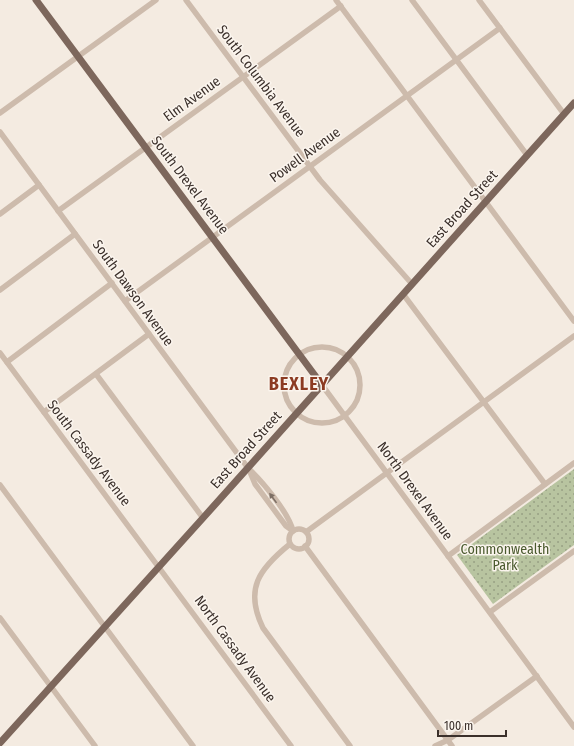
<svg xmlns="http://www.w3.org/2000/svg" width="574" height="746" viewBox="0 0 574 746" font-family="'Fira Sans Condensed',sans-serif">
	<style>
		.park { fill: url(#park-dots) }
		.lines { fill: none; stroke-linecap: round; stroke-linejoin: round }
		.minor { stroke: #cdbbac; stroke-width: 5.5 }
		.major { stroke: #7d675c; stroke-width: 7 }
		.oneway { fill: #7d6f65 }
		.labels { text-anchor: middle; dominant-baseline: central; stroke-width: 3; stroke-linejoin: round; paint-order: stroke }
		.street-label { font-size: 14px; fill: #3b302b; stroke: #fbf5ee }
		.park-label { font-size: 14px; fill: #4a5a2e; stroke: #fbf5ee }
		.district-label { font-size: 18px; font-weight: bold; letter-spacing: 1px; fill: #8c3b22; stroke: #fbf5ee }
	</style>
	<defs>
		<pattern id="park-dots" width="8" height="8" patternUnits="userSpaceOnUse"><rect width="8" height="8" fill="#b8c4a0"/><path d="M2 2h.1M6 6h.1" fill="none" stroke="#97a083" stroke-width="1.8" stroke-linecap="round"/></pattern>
	</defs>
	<rect width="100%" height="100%" fill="#f4ebe1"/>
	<!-- park -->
	<path class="park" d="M574,469V545L493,604L457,555Z"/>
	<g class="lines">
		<!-- minor -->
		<g class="minor">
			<path d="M186,0L320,180L412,284"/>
			<path d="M336,0L574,321"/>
			<path d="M412,0L527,155"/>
			<path d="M479,0L564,114"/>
			<path d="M0,113L156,0"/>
			<path d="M0,132L248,468C262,481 289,513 293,531"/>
			<path d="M58,211L341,6"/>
			<path d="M0,214L39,185"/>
			<path d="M0,290L75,234"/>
			<path d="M403,294L545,484"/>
			<path d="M125,301L500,28"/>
			<circle cx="322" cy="385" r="38"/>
			<path d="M0,353L291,746"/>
			<path d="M7,362L112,283"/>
			<path d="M96,374L203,518"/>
			<path d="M322,385L574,727"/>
			<path d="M44,412L149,334"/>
			<path d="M250,472L255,484L286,526L293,531"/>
			<path d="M0,485L193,746"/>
			<circle cx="299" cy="539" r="10"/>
			<path d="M306,532L574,336"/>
			<path d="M290,544C259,569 244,589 263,628L350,746"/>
			<path d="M305,546L452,746"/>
			<path d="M448,556L574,463"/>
			<path d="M490,612L574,551"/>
			<path d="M0,618L95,746"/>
			<path d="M435,746L448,740L537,676"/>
		</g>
		<!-- major -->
		<g class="major">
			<path d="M36,0L322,385"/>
			<path d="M0,743L203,518L574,103"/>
		</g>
	</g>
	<!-- one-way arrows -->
	<defs><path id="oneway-solid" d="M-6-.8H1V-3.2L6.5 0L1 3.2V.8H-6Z"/></defs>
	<use class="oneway" href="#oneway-solid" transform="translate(273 498) rotate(-126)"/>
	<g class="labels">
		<!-- street labels -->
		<g class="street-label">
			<text transform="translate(261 81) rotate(53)">South Columbia Avenue</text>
			<text transform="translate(192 99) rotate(-36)">Elm Avenue</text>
			<text transform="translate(305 155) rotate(-36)">Powell Avenue</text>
			<text transform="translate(190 185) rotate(53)">South Drexel Avenue</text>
			<text transform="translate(462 209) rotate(-48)">East Broad Street</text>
			<text transform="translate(133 293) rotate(54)">South Dawson Avenue</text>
			<text transform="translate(246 450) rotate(-48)">East Broad Street</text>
			<text transform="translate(89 453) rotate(53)">South Cassady Avenue</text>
			<text transform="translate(415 491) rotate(54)">North Drexel Avenue</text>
			<text transform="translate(235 649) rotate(54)">North Cassady Avenue</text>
		</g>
		<!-- park labels -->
		<g class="park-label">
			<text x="505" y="549">Commonwealth<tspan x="505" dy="16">Park</tspan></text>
		</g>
		<!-- district labels -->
		<g class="district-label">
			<text x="299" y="384">BEXLEY</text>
		</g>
	</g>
	<!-- scale -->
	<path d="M438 730v6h68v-6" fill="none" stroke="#3b302b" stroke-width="2"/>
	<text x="444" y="730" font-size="12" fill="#3b302b" stroke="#fbf5ee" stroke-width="3" paint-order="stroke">100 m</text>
</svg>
